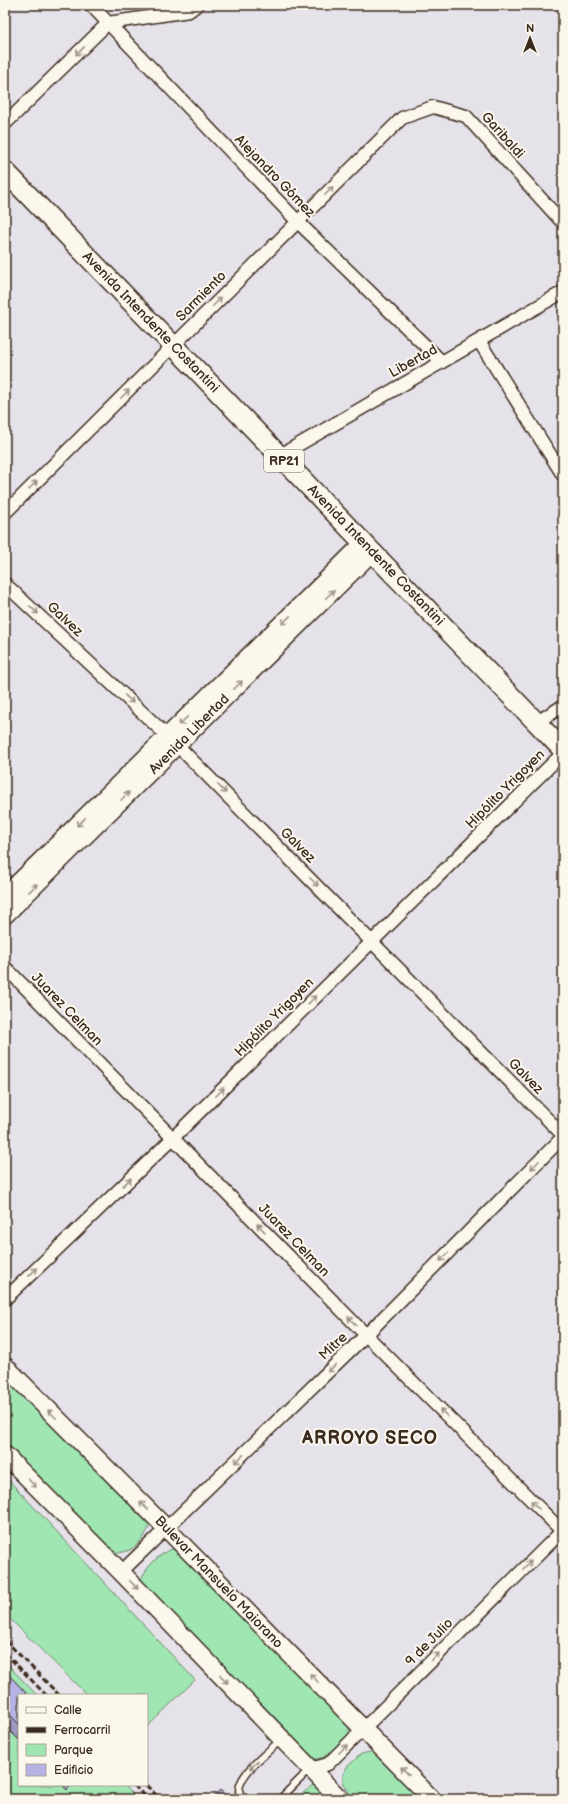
<svg xmlns="http://www.w3.org/2000/svg" width="568" height="1804" viewBox="0 0 568 1804" font-family="'Balsamiq Sans',sans-serif">
	<style>
		.green { fill: #9fe6b3; stroke: #6d8868 }
		.lines { fill: none; stroke-linecap: round; stroke-linejoin: round }
		.lane-casing { stroke: #3b2a1e; stroke-width: 9 }
		.street-casing { stroke: #3b2a1e; stroke-width: 15 }
		.secondary-casing { stroke: #3b2a1e; stroke-width: 20 }
		.primary-casing { stroke: #3b2a1e; stroke-width: 22 }
		.lane { stroke: #fbf7ec; stroke-width: 6 }
		.street { stroke: #fbf7ec; stroke-width: 12 }
		.secondary { stroke: #fbf7ec; stroke-width: 17 }
		.primary { stroke: #fbf7ec; stroke-width: 19 }
		.rail { stroke: #3b2a1e; stroke-width: 3; stroke-dasharray: 6 3; stroke-linecap: butt }
		.wall { fill: #9d99c4; stroke: #3b2a1e }
		.building { fill: #b6b2e4; stroke: #3b2a1e }
		.oneway { stroke: #9b9085 }
		.labels { text-anchor: middle; dominant-baseline: central; stroke-width: 4; stroke-linejoin: round; paint-order: stroke }
		.shield { fill: #fbf7ec; stroke: #75685c; stroke-width: 1 }
		.shield-label { font-size: 13px; font-weight: bold; fill: #3b2a1e }
		.street-label { font-size: 14px; fill: #3b2a1e; stroke: #fbf7ec }
		.district-label { font-size: 18px; font-weight: bold; letter-spacing: 1px; fill: #3b2a1e; stroke: #fbf7ec }
	</style>
	<rect width="100%" height="100%" fill="#e6e2ea"/>
	<filter id="ink" filterUnits="userSpaceOnUse"><feTurbulence type="fractalNoise" baseFrequency=".025" numOctaves="2"/><feDisplacementMap in="SourceGraphic" scale="8" xChannelSelector="R" yChannelSelector="G"/><feConvolveMatrix kernelMatrix="1 2 1 2 8 2 1 2 1" color-interpolation-filters="sRGB"/></filter>
	<g filter="url(#ink)">
		<!-- green -->
		<g class="green">
			<path d="M5,1377L147,1517L149,1527C142,1544 128,1557 109,1551L5,1448Z"/>
			<path d="M5,1476L195,1680L147,1727V1695H87L5,1614Z"/>
			<path d="M172,1549L180,1552L347,1722C348,1725 350,1729 349,1732C347,1745 327,1759 315,1759L303,1749L140,1581C145,1569 159,1553 172,1549Z"/>
			<path d="M5,1662L37,1695H19V1785H124L138,1799H5Z"/>
			<path d="M370,1752H378L424,1799H353L343,1782V1774L347,1767L361,1754Z"/>
			<path d="M315,1783L331,1799H296Z"/>
		</g>
		<g class="lines">
			<defs>
				<g id="lane">
					<path d="M242,1799C228,1781 269,1751 281,1740"/>
					<path d="M280,1799L310,1769"/>
				</g>
				<g id="street">
					<path d="M91,5L298,222L442,362"/>
					<path d="M5,124L108,23L189,11L197,5"/>
					<path d="M479,341L563,475"/>
					<path d="M279,456L563,292"/>
					<path d="M5,513L402,118L433,107L466,116L563,223"/>
					<path d="M5,584L177,745L563,1135"/>
					<path d="M537,722L563,706"/>
					<path d="M5,967L366,1335L563,1532"/>
					<path d="M5,1299L173,1138L563,753"/>
					<path d="M121,1572L366,1335L563,1137"/>
					<path d="M311,1769L328,1764L563,1530"/>
				</g>
				<g id="secondary">
					<path d="M5,896L362,545"/>
					<path d="M5,915L372,552"/>
					<path d="M5,1366L167,1529L432,1799"/>
					<path d="M5,1455L121,1572L340,1799"/>
				</g>
				<path id="primary" d="M5,171L563,750"/>
			</defs>
			<!-- lane casing -->
			<use href="#lane" class="lane-casing"/>
			<!-- street casing -->
			<use href="#street" class="street-casing"/>
			<!-- secondary casing -->
			<use href="#secondary" class="secondary-casing"/>
			<!-- primary casing -->
			<use href="#primary" class="primary-casing"/>
			<!-- lane -->
			<use href="#lane" class="lane"/>
			<!-- street -->
			<use href="#street" class="street"/>
			<!-- secondary -->
			<use href="#secondary" class="secondary"/>
			<!-- primary -->
			<use href="#primary" class="primary"/>
			<!-- rail -->
			<g class="rail">
				<path d="M5,1640L59,1695"/>
				<path d="M5,1653L46,1695"/>
				<path d="M134,1785L147,1799"/>
				<path d="M146,1785L160,1799"/>
			</g>
		</g>
		<!-- wall -->
		<g class="wall">
			<path d="M5,1671L19,1695V1740L5,1726Z"/>
			<path d="M62,1785H71L67,1790Z"/>
		</g>
		<!-- building -->
		<g class="building">
			<path d="M5,1671L28,1695H19V1724L5,1710Z"/>
			<path d="M220,1790L230,1799H211Z"/>
		</g>
		<!-- one-way arrows -->
		<defs><path id="oneway-shaft" d="M-6 0H5M1.5-3L5.5 0L1.5 3" fill="none" stroke-width="1.6" stroke-linecap="round" stroke-linejoin="round"/></defs>
		<g class="oneway">
			<use href="#oneway-shaft" transform="translate(80 51) rotate(136)"/>
			<use href="#oneway-shaft" transform="translate(329 191) rotate(-45)"/>
			<use href="#oneway-shaft" transform="translate(217 302) rotate(-45)"/>
			<use href="#oneway-shaft" transform="translate(125 394) rotate(-45)"/>
			<use href="#oneway-shaft" transform="translate(33 485) rotate(-45)"/>
			<use href="#oneway-shaft" transform="translate(330 594) rotate(-45)"/>
			<use href="#oneway-shaft" transform="translate(34 610) rotate(43)"/>
			<use href="#oneway-shaft" transform="translate(286 620) rotate(136)"/>
			<use href="#oneway-shaft" transform="translate(238 685) rotate(-45)"/>
			<use href="#oneway-shaft" transform="translate(129 699) rotate(43)"/>
			<use href="#oneway-shaft" transform="translate(183 721) rotate(136)"/>
			<use href="#oneway-shaft" transform="translate(222 789) rotate(45)"/>
			<use href="#oneway-shaft" transform="translate(125 796) rotate(-45)"/>
			<use href="#oneway-shaft" transform="translate(81 822) rotate(136)"/>
			<use href="#oneway-shaft" transform="translate(314 882) rotate(45)"/>
			<use href="#oneway-shaft" transform="translate(33 888) rotate(-45)"/>
			<use href="#oneway-shaft" transform="translate(312 1000) rotate(-45)"/>
			<use href="#oneway-shaft" transform="translate(220 1092) rotate(-45)"/>
			<use href="#oneway-shaft" transform="translate(535 1165) rotate(135)"/>
			<use href="#oneway-shaft" transform="translate(127 1182) rotate(-44)"/>
			<use href="#oneway-shaft" transform="translate(261 1228) rotate(-134)"/>
			<use href="#oneway-shaft" transform="translate(444 1257) rotate(135)"/>
			<use href="#oneway-shaft" transform="translate(33 1272) rotate(-44)"/>
			<use href="#oneway-shaft" transform="translate(352 1321) rotate(-134)"/>
			<use href="#oneway-shaft" transform="translate(332 1368) rotate(136)"/>
			<use href="#oneway-shaft" transform="translate(444 1413) rotate(-135)"/>
			<use href="#oneway-shaft" transform="translate(52 1414) rotate(-135)"/>
			<use href="#oneway-shaft" transform="translate(239 1459) rotate(136)"/>
			<use href="#oneway-shaft" transform="translate(32 1483) rotate(45)"/>
			<use href="#oneway-shaft" transform="translate(535 1505) rotate(-135)"/>
			<use href="#oneway-shaft" transform="translate(144 1506) rotate(-135)"/>
			<use href="#oneway-shaft" transform="translate(527 1565) rotate(-45)"/>
			<use href="#oneway-shaft" transform="translate(134 1585) rotate(46)"/>
			<use href="#oneway-shaft" transform="translate(435 1657) rotate(-45)"/>
			<use href="#oneway-shaft" transform="translate(314 1678) rotate(-134)"/>
			<use href="#oneway-shaft" transform="translate(224 1679) rotate(46)"/>
			<use href="#oneway-shaft" transform="translate(343 1749) rotate(-45)"/>
			<use href="#oneway-shaft" transform="translate(254 1765) rotate(136)"/>
			<use href="#oneway-shaft" transform="translate(405 1771) rotate(-134)"/>
		</g>
	</g>
	<g class="labels">
		<!-- shield labels -->
		<rect class="shield" x="264" y="450" width="40" height="22" rx="3"/>
		<g class="shield-label">
			<text x="284" y="461">RP21</text>
		</g>
		<!-- street labels -->
		<g class="street-label">
			<text transform="translate(503 135) rotate(48)">Garibaldi</text>
			<text transform="translate(275 176) rotate(46)">Alejandro Gómez</text>
			<text transform="translate(201 296) rotate(-45)">Sarmiento</text>
			<text transform="translate(151 322) rotate(46)">Avenida Intendente Costantini</text>
			<text transform="translate(413 361) rotate(-29)">Libertad</text>
			<text transform="translate(376 555) rotate(46)">Avenida Intendente Costantini</text>
			<text transform="translate(65 619) rotate(43)">Galvez</text>
			<text transform="translate(189 734) rotate(-45)">Avenida Libertad</text>
			<text transform="translate(505 789) rotate(-45)">Hipólito Yrigoyen</text>
			<text transform="translate(298 845) rotate(45)">Galvez</text>
			<text transform="translate(67 1009) rotate(46)">Juarez Celman</text>
			<text transform="translate(274 1017) rotate(-45)">Hipólito Yrigoyen</text>
			<text transform="translate(526 1076) rotate(46)">Galvez</text>
			<text transform="translate(294 1240) rotate(46)">Juarez Celman</text>
			<text transform="translate(333 1346) rotate(-44)">Mitre</text>
			<text transform="translate(219 1582) rotate(46)">Bulevar Mansuelo Maiorano</text>
			<text transform="translate(429 1642) rotate(-45)">9 de Julio</text>
		</g>
		<!-- district labels -->
		<g class="district-label">
			<text x="370" y="1438">ARROYO SECO</text>
		</g>
	</g>
	<!-- margin -->
	<rect width="568" height="1804" fill="none" stroke="#fbf7ec" stroke-width="20"/>
	<rect x="10" y="10" width="548" height="1784" fill="none" stroke="#3b2a1e" stroke-width="1.5" filter="url(#ink)"/>
	<!-- legend -->
	<rect x="18" y="1694" width="130" height="92" fill="#fbf7ec" stroke="#aea59a"/>
	<rect x="26" y="1707" width="20" height="6" fill="#fbf7ec" stroke="#aea59a"/>
	<text x="54" y="1714" font-size="12" fill="#3b2a1e">Calle</text>
	<rect x="26" y="1727" width="20" height="6" fill="#3b2a1e" stroke="#aea59a"/>
	<text x="54" y="1734" font-size="12" fill="#3b2a1e">Ferrocarril</text>
	<rect x="26" y="1744" width="20" height="12" fill="#9fe6b3" stroke="#aea59a"/>
	<text x="54" y="1754" font-size="12" fill="#3b2a1e">Parque</text>
	<rect x="26" y="1764" width="20" height="12" fill="#b6b2e4" stroke="#aea59a"/>
	<text x="54" y="1774" font-size="12" fill="#3b2a1e">Edificio</text>
	<!-- north arrow -->
	<g transform="translate(530 38)" stroke="#fbf7ec" stroke-width="3" paint-order="stroke">
	<path d="M0-3L7 15L0 10L-7 15Z" fill="#3b2a1e"/>
	<text y="-6" font-size="11" font-weight="bold" text-anchor="middle" fill="#3b2a1e">N</text>
	</g>
</svg>
